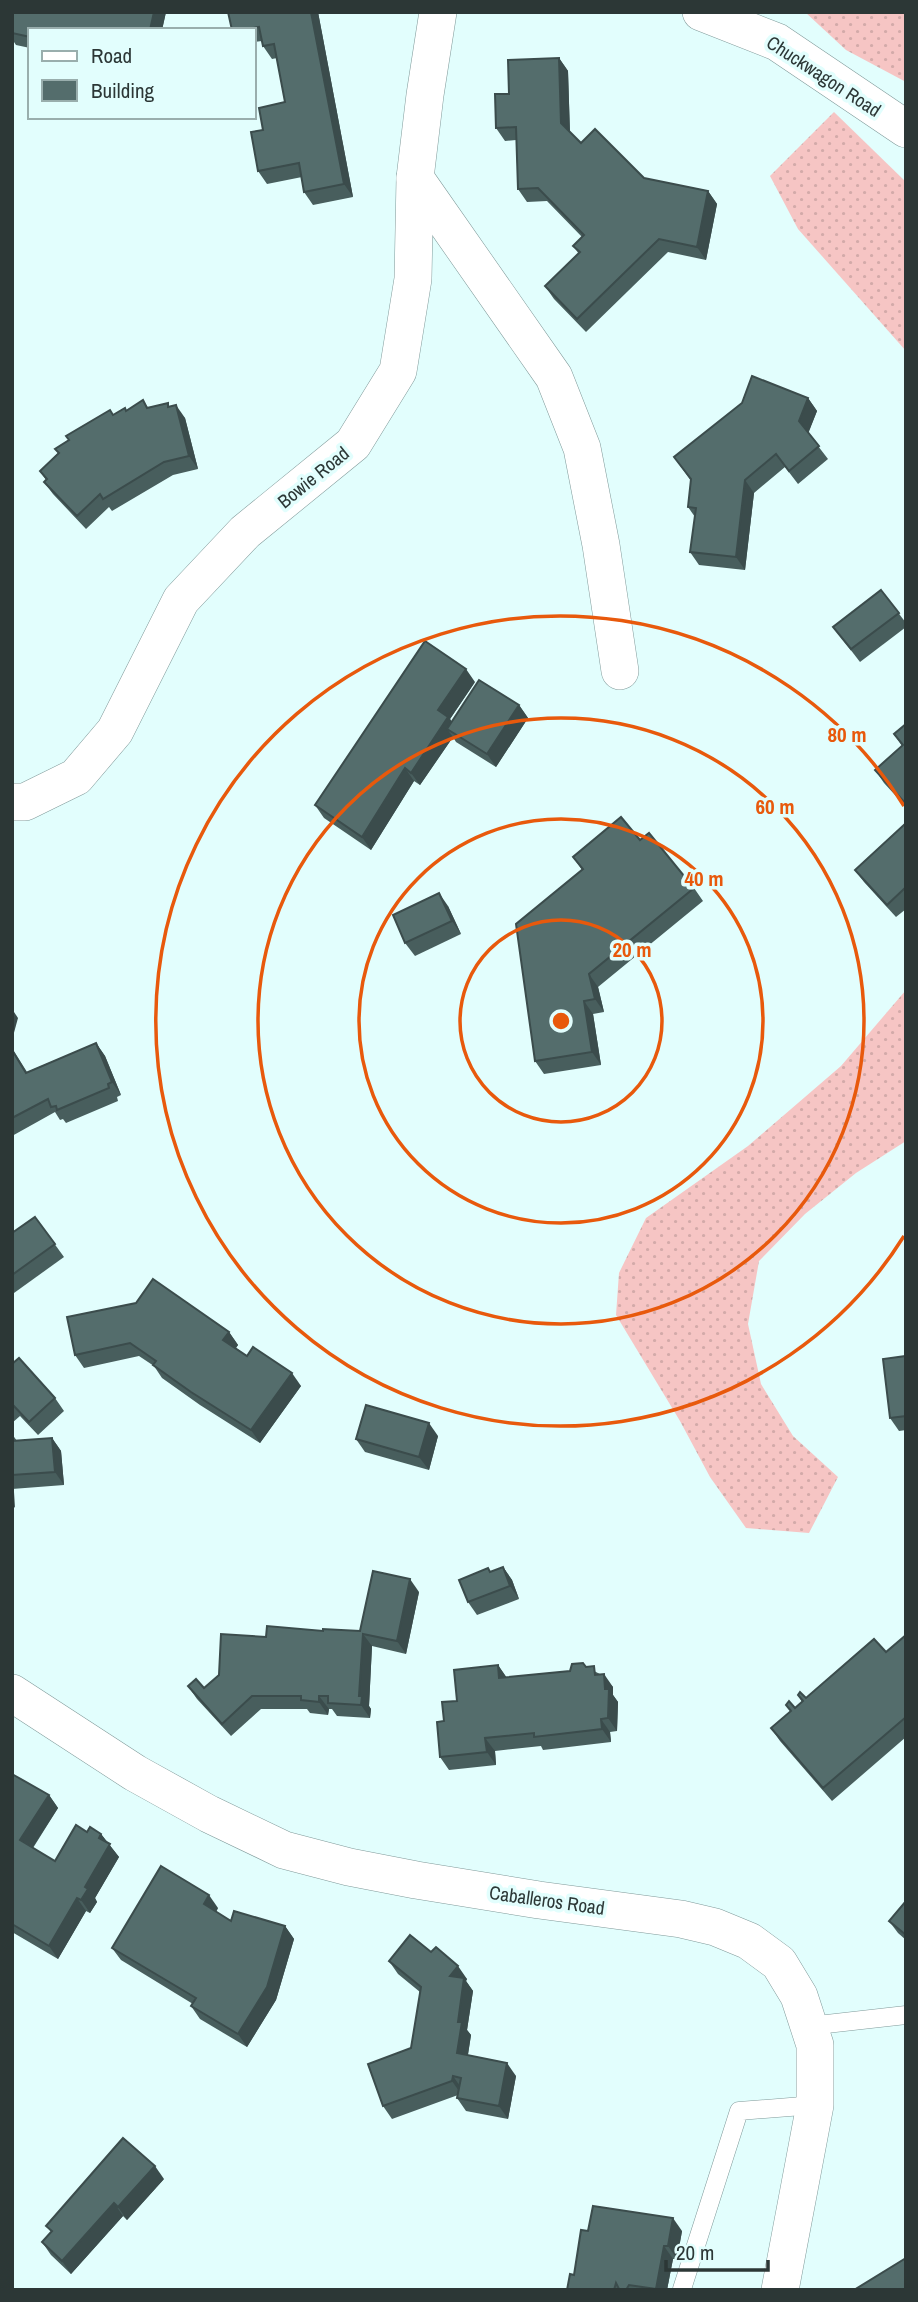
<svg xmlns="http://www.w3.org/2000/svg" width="918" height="2302" viewBox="0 0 918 2302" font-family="'Archivo Narrow',sans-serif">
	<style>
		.grass { fill: url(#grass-dots) }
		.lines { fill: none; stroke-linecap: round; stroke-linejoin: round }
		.service-casing { stroke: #809a9a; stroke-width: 19 }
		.minor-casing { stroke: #809a9a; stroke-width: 38 }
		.service { stroke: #fff; stroke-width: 18 }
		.minor { stroke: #fff; stroke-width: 37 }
		.wall { fill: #485e5d }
		.shaded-wall { fill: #3b4c4c }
		.building { fill: #546d6c; stroke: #3b4c4c; stroke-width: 2 }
		.ring { fill: none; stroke: #e8590c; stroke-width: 3.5 }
		.labels { text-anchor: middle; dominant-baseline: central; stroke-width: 7; stroke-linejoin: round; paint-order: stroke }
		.street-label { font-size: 19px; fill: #2c3736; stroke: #e2fefd }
		.centre { fill: #e8590c; stroke: #e2fefd; stroke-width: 3.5 }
		.ring-label { font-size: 21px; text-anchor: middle; font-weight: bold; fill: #e8590c; stroke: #e2fefd; stroke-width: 7; stroke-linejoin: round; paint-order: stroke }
	</style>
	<defs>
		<pattern id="grass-dots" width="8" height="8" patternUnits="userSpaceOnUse" patternTransform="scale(1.75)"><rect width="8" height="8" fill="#f6c5c4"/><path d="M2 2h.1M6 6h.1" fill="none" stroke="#d3aaa9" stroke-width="1.8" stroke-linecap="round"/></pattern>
	</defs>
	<rect width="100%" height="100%" fill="#e2fefd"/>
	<!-- grass -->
	<g class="grass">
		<path d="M805,12H906V82L846,50Z"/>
		<path d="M834,112L906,182V351L798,229L770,176Z"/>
		<path d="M906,990V1141L856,1173L805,1214L759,1261L748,1324L761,1384L793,1436L838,1477L809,1533L746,1528L710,1477L680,1421L616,1315L619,1273L646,1218L748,1146L841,1066Z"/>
	</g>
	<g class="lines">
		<defs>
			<g id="service">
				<path d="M809,2026L906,2015"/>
				<path d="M682,2289L739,2111L815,2105"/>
			</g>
			<g id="minor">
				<path d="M701,12L777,42L906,129"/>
				<path d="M415,178L554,377L582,448L601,545L620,671"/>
				<path d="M12,802H25L76,777L115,731L181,600L245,532L353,444L398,371L413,279L415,178L425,95L438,12"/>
				<path d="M12,1693L135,1773L209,1814L284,1850L349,1867L416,1880L539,1900L681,1919L715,1927L749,1941L779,1963L799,1996L815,2045V2105L780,2290"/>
			</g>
		</defs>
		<!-- service casing -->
		<use href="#service" class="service-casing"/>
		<!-- minor casing -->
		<use href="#minor" class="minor-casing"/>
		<!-- service -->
		<use href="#service" class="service"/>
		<!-- minor -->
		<use href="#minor" class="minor"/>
	</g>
	<!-- wall -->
	<g class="wall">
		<path d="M12,12H166L162,30H30V48L16,45L12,39Z"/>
		<path d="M318,12L353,197L313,205L304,192L302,177L267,184L258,171L263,130L285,102L277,58L272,59L263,46L262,41L254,42V30H232Z"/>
		<path d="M559,58L568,71L570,132L581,143L644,178L708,191L717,204L706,260L668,252L586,332L554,299L545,286L579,254L573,246L582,237L547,201L527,202L518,189L516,140L505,141L496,128L509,94Z"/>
		<path d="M808,398L817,411L808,433L828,459L798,484L785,467L754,493L745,570L699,565L690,552L695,517L688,507L691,481L674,457Z"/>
		<path d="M143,400L148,408L170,406L185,418L198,469L173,475L112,511L109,507L86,529L53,494L44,482L46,480L40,471L58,453L55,449L113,415L127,410Z"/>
		<path d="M881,590L906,623V627L860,662L833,627Z"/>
		<path d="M475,682L450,719L452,722L519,705L528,718L496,767L456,742L453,737L420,785L414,781L371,850L324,818L315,805Z"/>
		<path d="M906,724V807L884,783L875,770L902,746L894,734Z"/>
		<path d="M906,823V909L896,917L864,882L855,870Z"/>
		<path d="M640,840L694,888L703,901L598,987L604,1012L593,1014L601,1065L544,1074L535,1061L582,870L573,857Z"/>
		<path d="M448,906L461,934L415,956L405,943Z"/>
		<path d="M96,1043L105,1056L121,1095L117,1097L118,1101L66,1123L63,1119L60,1120L55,1112L12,1136V1048L27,1072Z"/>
		<path d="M35,1217L64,1257L14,1293L12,1290V1233Z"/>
		<path d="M67,1317L229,1332L238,1345L236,1348L247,1356L301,1386L260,1443L200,1405L162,1378L154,1366L139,1356L84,1368L75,1355Z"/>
		<path d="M906,1356V1430L899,1431L890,1418Z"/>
		<path d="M12,1364L55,1398L64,1411L38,1435L20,1416L12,1423Z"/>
		<path d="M12,1434L17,1441L52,1438L61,1451L64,1485L12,1489Z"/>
		<path d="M438,1436L429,1470L365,1452L356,1439Z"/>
		<path d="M503,1567L512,1580L519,1599L477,1615L468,1602L490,1572Z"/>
		<path d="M419,1592L406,1654L372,1646L369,1706L371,1709L370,1718L337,1716L332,1709H329L328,1715L310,1713L307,1709H261L231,1736L197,1699L188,1686L204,1688L266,1637L323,1631H360Z"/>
		<path d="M906,1635V1737L832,1801L780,1741L771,1728L791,1712L786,1705L795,1708L802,1702L798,1695L806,1698L886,1652Z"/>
		<path d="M498,1665L506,1677L570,1671L586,1667L600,1674L613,1687V1695L618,1702L617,1731L610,1732L611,1742L543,1750L541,1746L495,1751L496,1765L449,1770L440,1757L444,1721L457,1701Z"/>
		<path d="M12,1774L49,1795L58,1808L33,1848L55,1861L87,1832L101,1834L119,1857L95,1898L97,1902L90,1913L86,1911L58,1959L12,1932Z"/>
		<path d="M906,1901V1940L898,1933L889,1921Z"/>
		<path d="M218,1908L216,1912L231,1921L285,1926L294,1939L276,2000L247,2047L200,2019L191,2006L193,2004L121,1960L112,1948Z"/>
		<path d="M431,1952L467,1979L466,1981L473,1991L467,2030L471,2035L468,2055L516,2076L508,2119L466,2111L457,2098L458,2095L392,2119L383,2106L411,2048L420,1992L398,1974L389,1961Z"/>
		<path d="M164,2179L127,2220L123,2216L71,2274L51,2255L42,2242L51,2232L46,2226Z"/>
		<path d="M588,2231H682L677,2259H673L667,2290H567L574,2275Z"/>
	</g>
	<!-- shaded-wall -->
	<g class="shaded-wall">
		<path d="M154,12H166L162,30H150Z"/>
		<path d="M311,12H318L353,197L344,184Z"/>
		<path d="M559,58L568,71L570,136L561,123Z"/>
		<path d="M708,191L717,204L706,260L697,247Z"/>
		<path d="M808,398L817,411L808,434L799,421Z"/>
		<path d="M176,405L185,418L198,469L189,456Z"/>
		<path d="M745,480L754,493L745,570L736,557Z"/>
		<path d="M466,669L475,682L450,719L457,730L447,729L453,737L420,785L411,773L438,710Z"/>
		<path d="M519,705L528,718L496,767L487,754Z"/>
		<path d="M405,768L414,781L371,850L362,837Z"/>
		<path d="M439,893L448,906L461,934L452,921Z"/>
		<path d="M589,974L598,987L604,1012L595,999Z"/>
		<path d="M584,1001L593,1014L601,1065L592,1052Z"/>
		<path d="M12,1009L18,1018L12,1040Z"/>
		<path d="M96,1043L105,1056L121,1095L112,1082Z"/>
		<path d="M229,1332L238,1345L232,1353L223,1340Z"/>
		<path d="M292,1373L301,1386L260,1443L251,1430Z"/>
		<path d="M429,1423L438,1436L429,1470L419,1457Z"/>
		<path d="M52,1438L61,1451L64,1485L55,1472Z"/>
		<path d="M12,1490L14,1492L15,1508L12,1504Z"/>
		<path d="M503,1567L512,1580L519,1599L510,1586Z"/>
		<path d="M410,1579L419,1592L406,1654L397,1641Z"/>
		<path d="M363,1634L372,1646L369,1706L371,1709L370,1718L361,1705L359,1696Z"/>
		<path d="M498,1665L507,1678H499Z"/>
		<path d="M604,1674L613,1687V1695L618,1702L617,1731L608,1718Z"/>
		<path d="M319,1696L329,1709L328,1715L319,1702Z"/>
		<path d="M601,1719L610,1732L611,1742L602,1729Z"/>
		<path d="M485,1738L495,1751L496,1765L487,1752Z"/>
		<path d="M49,1795L58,1808L29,1853L20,1840Z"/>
		<path d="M101,1834L119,1857L95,1898L97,1902L90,1913L81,1900L99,1838Z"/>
		<path d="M209,1895L218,1908L213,1917L204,1904Z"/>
		<path d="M77,1898L86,1911L58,1959L49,1946Z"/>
		<path d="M285,1926L294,1939L276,2000L247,2047L238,2034Z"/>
		<path d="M458,1966L467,1979L466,1981L473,1991L467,2030L471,2035L466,2066L457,2053L458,2022L450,1976Z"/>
		<path d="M507,2063L516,2076L508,2119L499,2106Z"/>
		<path d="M453,2076L462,2089L461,2094L452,2081Z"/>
		<path d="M155,2166L164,2179L127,2220L118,2207Z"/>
		<path d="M114,2203L123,2216L71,2274L62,2261Z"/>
		<path d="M673,2218L682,2231L677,2259L668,2246Z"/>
		<path d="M664,2246L673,2259L667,2290H656Z"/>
	</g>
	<!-- building -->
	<g class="building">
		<path d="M12,12H154L150,30H30V37L12,33Z"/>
		<path d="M228,12H311L344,184L304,192L299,163L258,171L251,132L263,130L259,108L285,102L274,44L263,46L259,27L242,30H232Z"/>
		<path d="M559,58L561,123L581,143L595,129L644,178L708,191L697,247L659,239L577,319L545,286L580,252L573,246L584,235L538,188L518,189L516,127L496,128L495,94H509L508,60Z"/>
		<path d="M752,376L808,398L799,421L819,446L789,471L776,454L745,480L736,557L690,552L696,508L688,507L691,479L674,457L742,403Z"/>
		<path d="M143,400L147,408L168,403V407L176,405L189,456L164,462L103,499L100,494L77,516L44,482L47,479L40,471L59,453L55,449L69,440L66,436L110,410L113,415L125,408L126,411Z"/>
		<path d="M881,590L899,613L851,649L833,627Z"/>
		<path d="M425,641L466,669L438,710L448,717L411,773L405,768L362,837L315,805Z"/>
		<path d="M479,680L519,705L487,754L447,729Z"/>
		<path d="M906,724V804L875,770L903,745L894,734Z"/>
		<path d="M621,817L640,840L649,833L694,888L589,974L595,999L584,1001L592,1052L535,1061L516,924L583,869L573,857Z"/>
		<path d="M906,823V887L887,905L855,870Z"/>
		<path d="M439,893L452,921L405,943L393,915Z"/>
		<path d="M96,1043L112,1082L108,1084L109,1088L57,1110L56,1106L51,1107L48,1099L12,1118V1050L26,1073Z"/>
		<path d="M35,1217L55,1244L12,1275V1233Z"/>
		<path d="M153,1279L229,1332L223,1340L247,1356L253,1347L292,1373L251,1430L191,1392L153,1365L156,1361L130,1343L75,1355L67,1317L136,1303Z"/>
		<path d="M906,1356V1416L890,1418L883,1359Z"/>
		<path d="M19,1358L55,1398L29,1422L12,1404V1364Z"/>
		<path d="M366,1405L429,1423L419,1457L356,1439Z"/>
		<path d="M52,1438L55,1472L12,1475V1441Z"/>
		<path d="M503,1567L510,1586L468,1602L459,1580L488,1568L490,1572Z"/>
		<path d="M373,1571L410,1579L397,1641L363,1634L359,1696H362L361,1705L328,1703V1696H319V1702L301,1700V1696H252L222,1724L188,1686L196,1679L204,1688L219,1675L221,1634L266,1637L267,1626L323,1631V1629L360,1631Z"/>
		<path d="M906,1635V1717L823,1788L771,1728L791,1711L786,1705L789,1701L795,1708L803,1701L798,1695L800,1692L806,1698L874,1639L886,1652Z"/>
		<path d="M583,1663L586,1667L594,1666L595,1675L604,1674L605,1689H609L608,1718L601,1719L602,1729L534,1737V1733L485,1738L487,1752L440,1757L437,1722L444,1721L442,1702L457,1701L454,1670L498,1665L499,1678L570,1671L572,1664Z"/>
		<path d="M12,1774L49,1795L20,1840L55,1861L76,1825L87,1832L90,1827L101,1834L99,1838L110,1844L85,1887L88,1889L81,1900L77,1898L49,1946L12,1924Z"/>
		<path d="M161,1866L209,1895L204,1904L231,1921L234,1911L285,1926L267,1987L238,2034L191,2006L196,1998L112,1948Z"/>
		<path d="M906,1901V1935L889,1921Z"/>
		<path d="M410,1935L431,1952L436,1947L458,1966L450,1976L464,1978L458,2022H462L457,2053L507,2063L499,2106L457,2098L461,2078L453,2076L452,2081L383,2106L368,2064L411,2048L421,1987L389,1961Z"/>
		<path d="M123,2138L155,2166L118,2207L114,2203L62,2261L42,2242L52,2231L46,2226Z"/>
		<path d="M593,2206L673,2218L668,2246H664L656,2289L629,2285L626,2290H623L619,2289L616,2283L614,2290H567L570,2274L574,2275L581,2230L588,2231Z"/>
		<path d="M906,2258V2290H854Z"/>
	</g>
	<!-- distance rings -->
	<g class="ring">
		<circle cx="561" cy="1021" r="101"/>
		<circle cx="561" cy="1021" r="202"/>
		<circle cx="561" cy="1021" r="303"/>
		<path d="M904 1236A405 405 0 1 1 904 806"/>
	</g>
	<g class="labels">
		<!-- street labels -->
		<g class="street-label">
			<text transform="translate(824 76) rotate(33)">Chuckwagon Road</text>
			<text transform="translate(313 477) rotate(-39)">Bowie Road</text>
			<text transform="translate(547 1900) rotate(8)">Caballeros Road</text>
		</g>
	</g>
	<circle cx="561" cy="1021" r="10" class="centre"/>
	<g class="ring-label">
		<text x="847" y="742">80 m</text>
		<text x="775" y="814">60 m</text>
		<text x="704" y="886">40 m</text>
		<text x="632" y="957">20 m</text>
	</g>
	<!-- border -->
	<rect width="918" height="2302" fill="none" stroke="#2c3736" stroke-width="28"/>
	<!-- legend -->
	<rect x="28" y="28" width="228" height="91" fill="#e2fefd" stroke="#99aead" stroke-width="2"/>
	<rect x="42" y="51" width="35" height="10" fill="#ffffff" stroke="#99aead" stroke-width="2"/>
	<text x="91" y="63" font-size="21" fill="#2c3736">Road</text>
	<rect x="42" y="80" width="35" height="21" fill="#546d6c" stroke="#99aead" stroke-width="2"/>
	<text x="91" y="98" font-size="21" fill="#2c3736">Building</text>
	<!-- scale -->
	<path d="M666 2260v10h102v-10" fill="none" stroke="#2c3736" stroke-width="3.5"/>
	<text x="676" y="2260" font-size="21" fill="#2c3736" stroke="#e2fefd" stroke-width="5" paint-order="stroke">20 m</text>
</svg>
